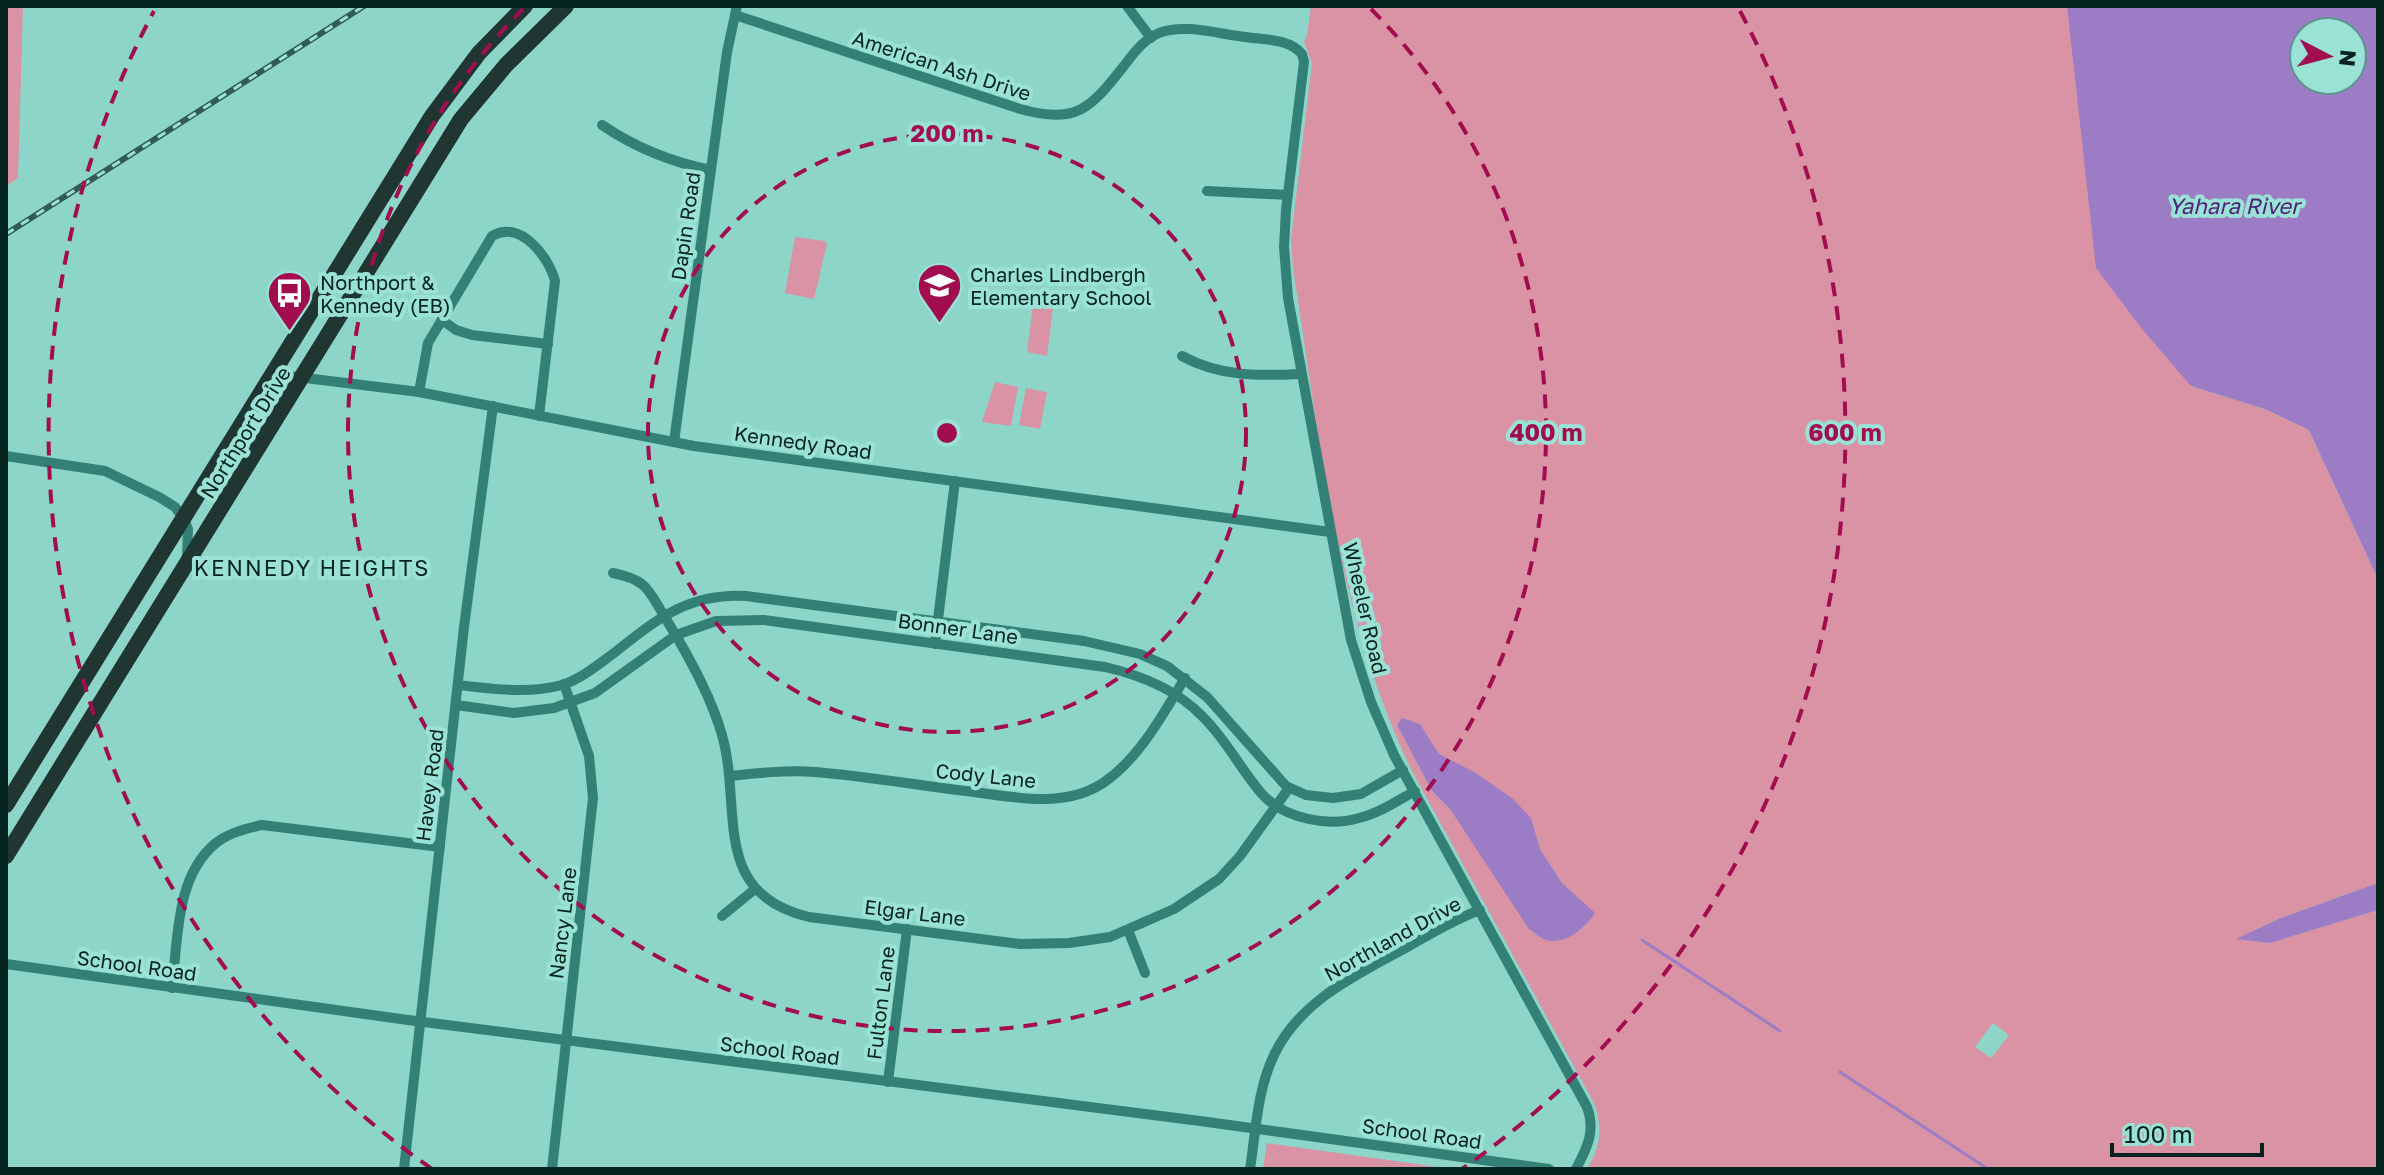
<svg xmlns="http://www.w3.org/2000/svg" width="2384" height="1175" viewBox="0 0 2384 1175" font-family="'Golos Text',sans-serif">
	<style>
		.green { fill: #da93a4; fill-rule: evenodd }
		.water { fill: #9b7cc5; fill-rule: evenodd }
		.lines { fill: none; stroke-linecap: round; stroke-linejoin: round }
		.stream { stroke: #9b7cc5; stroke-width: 3 }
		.street { stroke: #338176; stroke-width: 10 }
		.primary { stroke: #1f3632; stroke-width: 16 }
		.rail-casing { stroke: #305c55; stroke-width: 6 }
		.rail { stroke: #9ae1d6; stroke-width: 3; stroke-dasharray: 9; stroke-linecap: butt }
		.ring { fill: none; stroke: #a20d4f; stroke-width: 4; stroke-dasharray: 14 10 }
		.labels { text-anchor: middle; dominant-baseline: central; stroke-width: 8; stroke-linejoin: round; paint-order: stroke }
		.street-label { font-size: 20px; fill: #04221e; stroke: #9ae1d6 }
		.poi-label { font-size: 20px; fill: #04221e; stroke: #9ae1d6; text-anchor: start }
		.water-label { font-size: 22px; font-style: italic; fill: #50237b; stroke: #9ae1d6 }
		.neighbourhood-label { font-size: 22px; letter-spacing: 2px; fill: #04221e; stroke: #9ae1d6 }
		.centre { fill: #a20d4f; stroke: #9ae1d6; stroke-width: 4 }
		.ring-label { font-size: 24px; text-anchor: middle; font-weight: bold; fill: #a20d4f; stroke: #9ae1d6; stroke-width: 8; stroke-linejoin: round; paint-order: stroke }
	</style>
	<rect width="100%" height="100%" fill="#8dd4c9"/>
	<!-- green -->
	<g class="green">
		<path d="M6,6H23L18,178L6,186Z"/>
		<path d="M1311,6H2067L2191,386L2265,409L2309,430L2378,579V883L2281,918L2238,939L2270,943L2378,910V1169H1587C1601,1147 1603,1128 1594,1103L1412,771C1336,613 1320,439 1293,268L1291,240L1312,63L1304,42L1307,35ZM1397,725H1420L1439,754L1531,818L1540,849L1562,883L1594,913C1583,932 1567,940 1545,940L1510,899L1450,809L1432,791ZM1993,1023L2009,1035L1991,1058L1975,1047Z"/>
		<path d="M795,237L825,241L827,244L814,299L785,293Z"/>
		<path d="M1034,297L1054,300L1047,356L1027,352Z"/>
		<path d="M995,382L1018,387L1011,426L982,422Z"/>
		<path d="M1026,388L1047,392L1040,429L1019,425Z"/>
		<path d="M1267,1143L1452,1169H1263Z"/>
	</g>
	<!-- water -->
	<g class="water">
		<path d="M2067,6H2378V579L2309,430L2265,409L2191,386L2142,329L2096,268ZM2304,32H2352V80H2304Z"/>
		<path d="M1402,718L1420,724L1439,754L1476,773L1513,799L1531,818L1540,849L1562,883L1595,913C1585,928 1566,945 1546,940C1541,939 1534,932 1529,929L1450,809L1432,791L1397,725Z"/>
		<path d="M2378,883V910L2270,943L2236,939L2281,918Z"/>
	</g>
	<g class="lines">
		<!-- stream -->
		<g class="stream">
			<path d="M1642,940L1780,1031"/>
			<path d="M1840,1072L1988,1169"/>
		</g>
		<!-- street -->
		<g class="street">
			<path d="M1127,6L1151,38"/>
			<path d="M735,15L1020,109C1080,125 1091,107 1127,62C1136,50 1145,39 1159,33C1183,23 1219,34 1245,37C1264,40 1288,38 1302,54L1304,62L1286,210L1284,247L1288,298L1351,640L1371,702L1394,755L1587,1107C1596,1131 1587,1148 1576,1169"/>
			<path d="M602,125C636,148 670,162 711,170"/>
			<path d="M1207,191L1288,195"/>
			<path d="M442,320L456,330L472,335L548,344"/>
			<path d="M1182,356C1220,377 1260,376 1301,374"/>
			<path d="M273,374L419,392L694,446L1330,532"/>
			<path d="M419,392L428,343L492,236C520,219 549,257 555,281L539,416"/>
			<path d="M674,442L727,52L737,6"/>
			<path d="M6,456L105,471L159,497L175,507L184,519L188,529L187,558"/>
			<path d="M613,573C648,580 648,590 666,619C687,653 711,696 722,735C743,809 709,893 809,917L1020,944L1069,943L1110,937L1174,909L1219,879L1240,856L1289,788"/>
			<path d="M935,644L955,481"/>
			<path d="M458,685C492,689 528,694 562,685C581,679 599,664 614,653C657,619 688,593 746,596L1084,641L1140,654L1167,666L1207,697L1286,786L1306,795L1333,798L1361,794L1403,770"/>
			<path d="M456,705L514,713L554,708L595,693L676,635L716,621L764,620L1105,667C1140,675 1177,690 1202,716C1226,739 1241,770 1262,794C1285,819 1328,827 1359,818C1379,813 1397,801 1415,791"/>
			<path d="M730,776C758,773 786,770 815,772C865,776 916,785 966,791C1010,796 1062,810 1103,783C1139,759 1163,714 1185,678"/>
			<path d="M722,916L755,889"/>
			<path d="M1128,930L1145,973"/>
			<path d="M6,964L408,1020L1200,1121L1549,1169"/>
			<path d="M172,988C178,941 175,876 216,843C228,833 247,828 262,825L440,847"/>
			<path d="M888,1082L907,929"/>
			<path d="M404,1169L464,627L493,406"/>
			<path d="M552,1169L593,798L589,756L564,684"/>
			<path d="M1250,1169C1256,1130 1257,1091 1274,1055C1300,1000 1358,974 1409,946C1432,933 1455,919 1480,910"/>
		</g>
		<!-- primary -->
		<g class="primary">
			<path d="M6,805L432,116L479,53L525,6"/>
			<path d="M6,856L461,119L506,65L566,6"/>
		</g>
		<defs>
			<path id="rail" d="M6,234L364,6"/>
		</defs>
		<!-- rail casing -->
		<use href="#rail" class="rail-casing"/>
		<!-- rail -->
		<use href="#rail" class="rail"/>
	</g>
	<!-- distance rings -->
	<g class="ring">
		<circle cx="947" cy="433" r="299"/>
		<path d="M1371 9A599 599 0 1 1 523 9"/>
		<path d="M432 1169A898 898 0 0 1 154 11M1740 11A898 898 0 0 1 1462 1169"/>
	</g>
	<!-- icons -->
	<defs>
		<symbol id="school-pin" viewBox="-11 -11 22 30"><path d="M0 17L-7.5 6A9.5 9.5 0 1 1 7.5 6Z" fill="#a20d4f" stroke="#9ae1d6"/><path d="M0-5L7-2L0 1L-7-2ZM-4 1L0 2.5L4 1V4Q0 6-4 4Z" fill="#fff"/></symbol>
		<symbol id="bus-pin" viewBox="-11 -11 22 30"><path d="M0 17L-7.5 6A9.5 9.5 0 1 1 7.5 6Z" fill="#a20d4f" stroke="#9ae1d6"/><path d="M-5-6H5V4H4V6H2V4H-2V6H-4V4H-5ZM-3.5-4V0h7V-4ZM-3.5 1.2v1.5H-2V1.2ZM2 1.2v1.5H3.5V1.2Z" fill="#fff"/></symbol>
	</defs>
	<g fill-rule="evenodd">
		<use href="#school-pin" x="914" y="260" width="51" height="69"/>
		<use href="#bus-pin" x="264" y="268" width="51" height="69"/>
	</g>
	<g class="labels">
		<!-- street labels -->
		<g class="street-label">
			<text transform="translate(942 65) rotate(18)">American Ash Drive</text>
			<text transform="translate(685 226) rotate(-82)">Dapin Road</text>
			<text transform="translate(245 432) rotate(-58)">Northport Drive</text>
			<text transform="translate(803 442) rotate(8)">Kennedy Road</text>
			<text transform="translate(1366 608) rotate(77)">Wheeler Road</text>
			<text transform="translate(958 628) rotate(8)">Bonner Lane</text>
			<text transform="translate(986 775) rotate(6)">Cody Lane</text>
			<text transform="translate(429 785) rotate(-83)">Havey Road</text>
			<text transform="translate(915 912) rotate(7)">Elgar Lane</text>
			<text transform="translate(562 923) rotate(-83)">Nancy Lane</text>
			<text transform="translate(1392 938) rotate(-29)">Northland Drive</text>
			<text transform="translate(137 965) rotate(8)">School Road</text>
			<text transform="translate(880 1003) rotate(-83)">Fulton Lane</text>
			<text transform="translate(780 1050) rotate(7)">School Road</text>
			<text transform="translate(1422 1133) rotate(8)">School Road</text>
		</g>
		<!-- poi labels -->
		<g class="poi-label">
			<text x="970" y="274">Charles Lindbergh<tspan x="970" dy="23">Elementary School</tspan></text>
			<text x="320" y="282">Northport &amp;<tspan x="320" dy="23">Kennedy (EB)</tspan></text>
		</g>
		<!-- water labels -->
		<g class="water-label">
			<text x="2234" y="205">Yahara River</text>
		</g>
		<!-- neighbourhood labels -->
		<g class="neighbourhood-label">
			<text x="312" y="567">KENNEDY HEIGHTS</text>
		</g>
	</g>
	<circle cx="947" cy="433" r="12" class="centre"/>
	<g class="ring-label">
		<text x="947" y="142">200 m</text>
		<text x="1546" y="441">400 m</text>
		<text x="1845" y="441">600 m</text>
	</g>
	<!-- border -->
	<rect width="2384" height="1175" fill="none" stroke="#04221e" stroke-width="16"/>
	<!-- north arrow -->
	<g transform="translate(2328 56) rotate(96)"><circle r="38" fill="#9ae1d6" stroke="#5e958c" stroke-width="2"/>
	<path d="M0-6L14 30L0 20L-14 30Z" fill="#a20d4f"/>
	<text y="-12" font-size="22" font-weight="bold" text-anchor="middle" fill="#04221e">N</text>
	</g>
	<!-- scale -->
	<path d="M2112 1143v12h150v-12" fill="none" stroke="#04221e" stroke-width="4"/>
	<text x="2124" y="1143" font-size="24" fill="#04221e" stroke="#9ae1d6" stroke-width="6" paint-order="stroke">100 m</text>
</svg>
